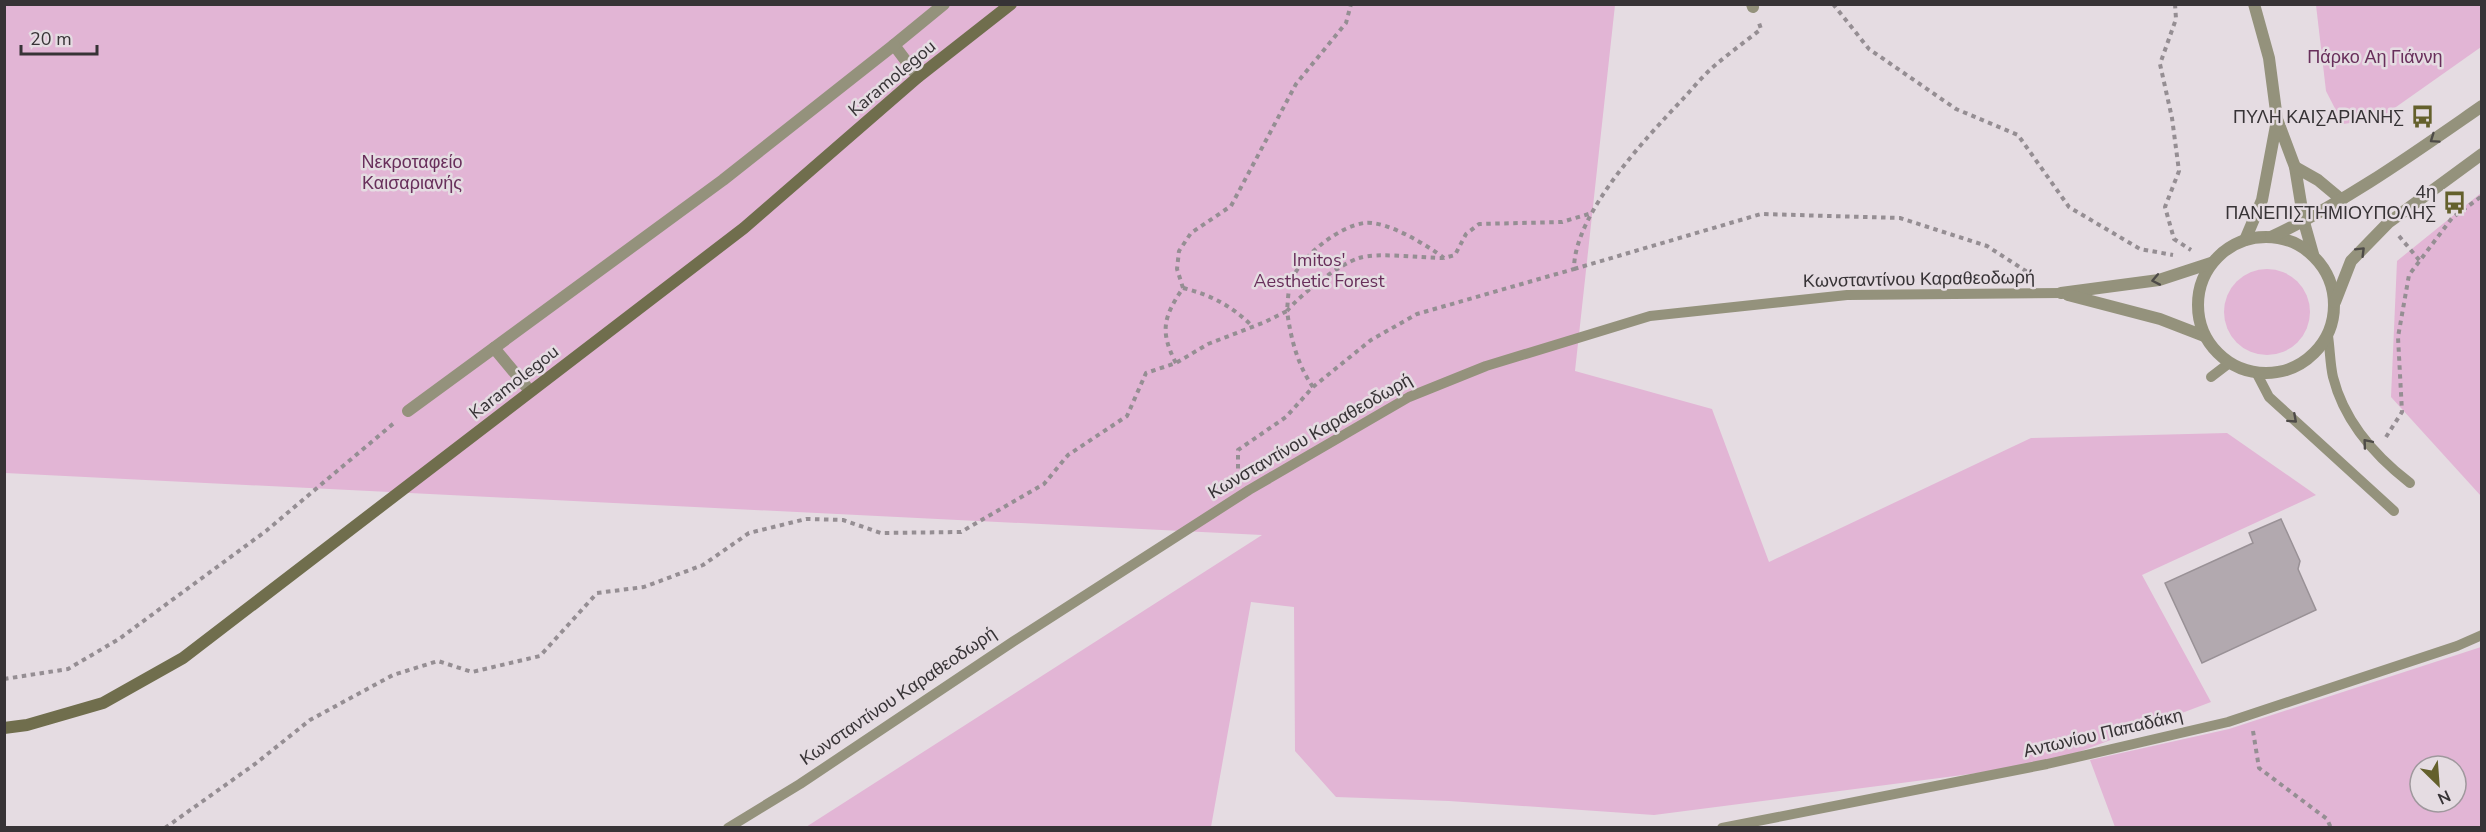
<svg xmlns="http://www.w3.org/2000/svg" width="2486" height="832" viewBox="0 0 2486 832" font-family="'Nunito Sans',sans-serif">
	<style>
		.green { fill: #e2b5d5; fill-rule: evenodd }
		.building { fill: #b2a9af; stroke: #999196; stroke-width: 1.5 }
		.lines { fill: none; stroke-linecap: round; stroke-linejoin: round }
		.path { stroke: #958e93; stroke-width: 4; stroke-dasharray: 4.5 4.5; stroke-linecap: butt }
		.service { stroke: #94927c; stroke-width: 10 }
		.pedestrian { stroke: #94927c; stroke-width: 12 }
		.minor { stroke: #94927c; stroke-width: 12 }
		.secondary { stroke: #706e4d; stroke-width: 12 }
		.oneway { stroke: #4e4b48 }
		.labels { text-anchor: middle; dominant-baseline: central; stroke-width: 5; stroke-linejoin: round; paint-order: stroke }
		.park-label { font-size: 18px; fill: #682f5b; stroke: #e5dce2 }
		.street-label { font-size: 18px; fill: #373336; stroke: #e5dce2 }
		.poi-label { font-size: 18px; fill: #373336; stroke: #e5dce2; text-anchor: end }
	</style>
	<rect width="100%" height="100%" fill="#e5dce2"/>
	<!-- green -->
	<g class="green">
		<path d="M4,5H1615L1575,371L1712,409L1769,562L2031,438L2227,433L2316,495L2142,575L2211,702L2047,764L1654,815L1449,801L1336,797L1295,751L1294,607L1251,602L1211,827H806L1262,535L5,473Z"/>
		<path d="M2316,5H2481V47L2379,119L2343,124L2326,91Z"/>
		<path d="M2481,193V496L2391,397L2397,261Z"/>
		<circle cx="2267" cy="312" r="43"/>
		<path d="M2481,647V827H2115L2090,760L2229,729ZM2420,766H2456V802H2420Z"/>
	</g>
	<!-- building -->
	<path class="building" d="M2281,519L2300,561L2298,569L2316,610L2202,663L2165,583L2253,543L2249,533Z"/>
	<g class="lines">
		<!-- path -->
		<g class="path">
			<path d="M1833,4L1869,49L1956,109L2018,135L2069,207L2140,249L2173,255"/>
			<path d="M2175,4L2176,19L2160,64L2172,118L2179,171L2165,207L2174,239L2191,250"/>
			<path d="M2399,236L2420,261"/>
			<path d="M1574,269L1761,214L1900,218L1987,246L2032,275"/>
			<path d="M1183,288C1211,295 1232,306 1252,326"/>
			<path d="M1176,363C1159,331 1164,316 1183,288L1177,269L1179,251L1191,233L1231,206L1296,84L1346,23L1351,4"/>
			<path d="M1313,387C1297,364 1291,339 1287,311C1300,295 1339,264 1359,258C1379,252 1420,258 1443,258"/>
			<path d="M2386,437L2402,412L2398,337L2409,275L2452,218L2482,196"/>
			<path d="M1240,477L1238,474V450L1286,417L1313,387L1371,340L1417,314L1574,269C1574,214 1645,139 1682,100C1692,89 1702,77 1713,67C1728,54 1745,42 1761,29L1759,23"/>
			<path d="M4,679L68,669L119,639L266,531L394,423"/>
			<path d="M2253,731L2259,768L2327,819L2331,828"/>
			<path d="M165,828L255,764L310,720L393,675L438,661L472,672L540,656L597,593L644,587L703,565L749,533L806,519L843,520L881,533L961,532L1044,484L1068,455L1127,416L1146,373L1176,363L1208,344L1265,322L1287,311C1288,301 1288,287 1292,279C1303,255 1338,227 1364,223C1386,220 1427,245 1444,258L1455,255L1466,234L1479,224L1562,222L1592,213"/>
		</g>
		<!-- service -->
		<g class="service">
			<path d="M2328,336C2330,349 2330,364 2333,377C2344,421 2375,456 2410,483"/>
			<path d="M2257,374L2269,397L2394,511"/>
			<path d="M2211,377L2228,364"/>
			<path d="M728,828L800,784L1014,641L1249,490L1409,397L1486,366L1650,316L1847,295L2061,293"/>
			<path d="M1722,828L2047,764L2228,722L2457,646L2482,635"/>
		</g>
		<!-- pedestrian -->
		<g class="pedestrian">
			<path d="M1752,4L1753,7"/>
			<path d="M918,77L894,45L944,4"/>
			<path d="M494,348L530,391"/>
			<path d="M408,411L723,180L894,45"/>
		</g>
		<!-- minor -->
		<g class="minor">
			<path d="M2254,4L2269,58L2277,119L2295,167L2304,222L2313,254"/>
			<path d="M2295,167L2318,180L2342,200"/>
			<circle cx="2266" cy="305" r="68"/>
			<path d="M2271,237C2346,202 2414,153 2482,106"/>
			<path d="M2245,240L2262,200L2277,120"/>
			<path d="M2061,293L2159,280L2211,263"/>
			<path d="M2068,295L2160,319L2204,336"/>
			<path d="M2335,302L2351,261L2388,223L2482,154"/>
		</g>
		<!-- secondary -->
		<path class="secondary" d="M4,728L27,725L103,703L183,658L744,228L918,77L1011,4"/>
	</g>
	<!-- one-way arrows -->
	<defs><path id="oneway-chevron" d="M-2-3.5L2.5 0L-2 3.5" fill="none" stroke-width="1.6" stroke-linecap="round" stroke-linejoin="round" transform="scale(1.5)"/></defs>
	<g class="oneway">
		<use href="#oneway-chevron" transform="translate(2434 139) rotate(145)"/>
		<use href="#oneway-chevron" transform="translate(2361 251) rotate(-45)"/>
		<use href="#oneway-chevron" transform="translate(2156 280) rotate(169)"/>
		<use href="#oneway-chevron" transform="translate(2293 419) rotate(42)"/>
		<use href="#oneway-chevron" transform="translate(2367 443) rotate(-130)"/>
	</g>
	<!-- icons -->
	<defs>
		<symbol id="bus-bare" viewBox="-9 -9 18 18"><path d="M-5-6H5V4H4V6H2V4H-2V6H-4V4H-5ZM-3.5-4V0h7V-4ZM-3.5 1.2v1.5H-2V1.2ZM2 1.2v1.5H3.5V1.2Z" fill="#64602c" stroke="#e5dce2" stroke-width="2.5" paint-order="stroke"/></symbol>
	</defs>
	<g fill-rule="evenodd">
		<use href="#bus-bare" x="2406" y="100" width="33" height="33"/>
		<use href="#bus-bare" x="2438" y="186" width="33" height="33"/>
	</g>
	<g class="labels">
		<!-- park labels -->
		<g class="park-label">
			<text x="2375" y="57">Πάρκο Αη Γιάννη</text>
			<text x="412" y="162">Νεκροταφείο<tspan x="412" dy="21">Καισαριανής</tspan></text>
			<text x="1319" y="260">Imitos'<tspan x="1319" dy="21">Aesthetic Forest</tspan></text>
		</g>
		<!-- street labels -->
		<g class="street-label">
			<text transform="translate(892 78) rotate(-40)">Karamolegou</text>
			<text transform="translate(1919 279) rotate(-1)">Κωνσταντίνου Καραθεοδωρή</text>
			<text transform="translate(514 382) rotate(-38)">Karamolegou</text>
			<text transform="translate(1310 436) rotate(-30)">Κωνσταντίνου Καραθεοδωρή</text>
			<text transform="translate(898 696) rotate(-34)">Κωνσταντίνου Καραθεοδωρή</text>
			<text transform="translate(2103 733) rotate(-13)">Αντωνίου Παπαδάκη</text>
		</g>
		<!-- poi labels -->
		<g class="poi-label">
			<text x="2404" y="117">ΠΥΛΗ ΚΑΙΣΑΡΙΑΝΗΣ</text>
			<text x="2436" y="192">4η<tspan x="2436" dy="21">ΠΑΝΕΠΙΣΤΗΜΙΟΥΠΟΛΗΣ</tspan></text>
		</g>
	</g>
	<!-- border -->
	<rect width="2486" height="832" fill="none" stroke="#373336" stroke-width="12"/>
	<!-- north arrow -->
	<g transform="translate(2438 784) rotate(155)"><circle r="28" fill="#e5dce2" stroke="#9f989d" stroke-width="1.5"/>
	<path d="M0-4.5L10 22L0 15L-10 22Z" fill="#64602c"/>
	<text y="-9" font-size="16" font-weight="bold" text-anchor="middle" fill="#373336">N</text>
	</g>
	<!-- scale -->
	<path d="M21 45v9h76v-9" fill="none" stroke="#373336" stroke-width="3"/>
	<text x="30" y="45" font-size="18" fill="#373336" stroke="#e5dce2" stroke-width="4.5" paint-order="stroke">20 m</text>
</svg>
